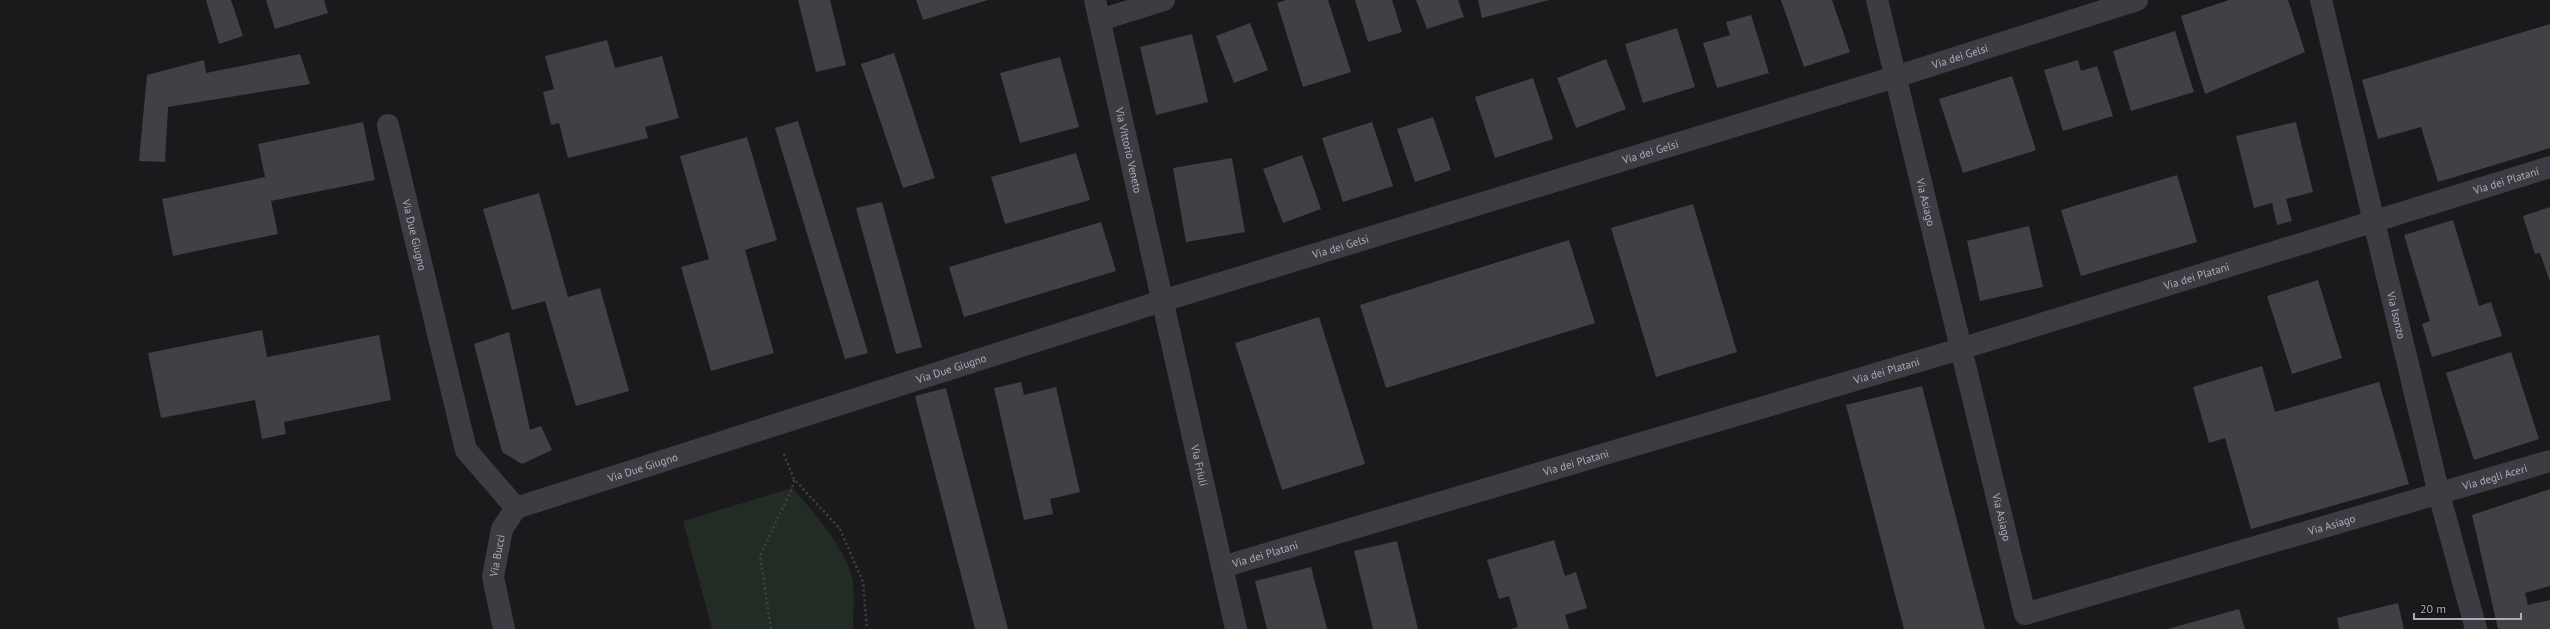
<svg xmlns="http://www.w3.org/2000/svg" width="2550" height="629" viewBox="0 0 2550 629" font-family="'PT Sans',sans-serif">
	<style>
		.green { fill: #232b25 }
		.building { fill: #414145 }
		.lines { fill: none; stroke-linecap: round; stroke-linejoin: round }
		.path { stroke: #404147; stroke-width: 2.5; stroke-dasharray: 2 3; stroke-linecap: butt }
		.minor { stroke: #3c3c42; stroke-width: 22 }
		.labels { text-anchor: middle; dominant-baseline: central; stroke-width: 3; stroke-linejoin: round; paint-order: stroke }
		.street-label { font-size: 11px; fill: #acadbb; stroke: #151416 }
	</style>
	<rect width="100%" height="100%" fill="#1a191b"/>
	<!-- green -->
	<path class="green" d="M792,488C812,509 850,554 853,583C855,598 853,614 853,629H712L683,521Z"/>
	<!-- building -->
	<g class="building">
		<path d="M206,0H231L243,36L219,44Z"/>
		<path d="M266,0H324L328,13L275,29Z"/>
		<path d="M798,0H830L846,65L816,72Z"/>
		<path d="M916,0H988L923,20Z"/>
		<path d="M1286,0H1328L1351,72L1303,87L1277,3Z"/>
		<path d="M1355,0H1392L1402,32L1368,42Z"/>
		<path d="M1416,0H1458L1464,17L1427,29Z"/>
		<path d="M1478,0H1549L1482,18Z"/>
		<path d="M1781,0H1832L1850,52L1804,67Z"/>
		<path d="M2229,0H2288L2305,52L2205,94L2181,16Z"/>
		<path d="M1751,15L1769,73L1717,88L1703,43L1730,35L1726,22Z"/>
		<path d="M1250,23L1268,70L1234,83L1216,36Z"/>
		<path d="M2550,24V148L2438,182L2421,127L2378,139L2362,80Z"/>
		<path d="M1677,28L1695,87L1643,103L1625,44Z"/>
		<path d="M2175,31L2194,92L2131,111L2113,51Z"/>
		<path d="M1192,34L1208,102L1156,115L1140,47Z"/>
		<path d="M607,40L615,68L662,56L679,118L645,127L648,138L568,158L559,123L551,125L543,92L554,89L545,56Z"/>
		<path d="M894,53L935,178L903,188L861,64Z"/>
		<path d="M300,54L310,84L168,107L165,162L139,161L147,75L204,60L206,73Z"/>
		<path d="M1060,57L1079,127L1020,143L1000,73Z"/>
		<path d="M1606,59L1626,109L1576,128L1557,78Z"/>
		<path d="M2078,60L2081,71L2097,66L2113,116L2063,131L2044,70Z"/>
		<path d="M2012,76L2036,150L1963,173L1939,99Z"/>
		<path d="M1533,78L1553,139L1495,158L1475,97Z"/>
		<path d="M1433,117L1451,170L1415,182L1397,129Z"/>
		<path d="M798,121L868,353L845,359L775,128Z"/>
		<path d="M363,122L375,180L271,201L278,234L173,256L162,199L265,177L258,144Z"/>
		<path d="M1372,122L1393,186L1343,202L1322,138Z"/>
		<path d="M2296,122L2313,192L2286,199L2292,221L2277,225L2272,203L2254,208L2236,136Z"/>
		<path d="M747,137L777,240L745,250L774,353L711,371L681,267L709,259L680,156Z"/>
		<path d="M1076,153L1090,200L1005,224L991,177Z"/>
		<path d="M1302,155L1321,209L1283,223L1263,169Z"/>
		<path d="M1232,158L1245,232L1186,242L1173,168Z"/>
		<path d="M2177,175L2197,242L2081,276L2061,210Z"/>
		<path d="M539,193L568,297L600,288L629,391L576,406L545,301L512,310L483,209Z"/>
		<path d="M882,202L922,347L896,354L856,208Z"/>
		<path d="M1693,204L1737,352L1656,377L1611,228Z"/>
		<path d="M2550,207V282L2540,253L2535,254L2523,216Z"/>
		<path d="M2453,220L2479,306L2491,302L2502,336L2432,357L2422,324L2430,321L2404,235Z"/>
		<path d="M1101,222L1116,271L964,317L949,267Z"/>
		<path d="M2029,226L2043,287L1980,301L1967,241Z"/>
		<path d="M1569,240L1595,323L1386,388L1360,305Z"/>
		<path d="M2318,280L2342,358L2292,374L2267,296Z"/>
		<path d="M1319,317L1365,464L1282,490L1235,343Z"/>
		<path d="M262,330L267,357L379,335L391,400L284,422L286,434L262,439L255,400L161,418L148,353Z"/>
		<path d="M509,332L530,430L541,426L552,450L522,464L502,452L474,344Z"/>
		<path d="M2511,352L2539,439L2474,460L2446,373Z"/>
		<path d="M2262,366L2275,412L2379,382L2409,484L2251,529L2225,438L2209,443L2193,387Z"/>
		<path d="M1021,382L1024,395L1056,387L1080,492L1050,499L1053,514L1024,520L994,388Z"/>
		<path d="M1922,386L1985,629H1904L1846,405Z"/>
		<path d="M946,388L1008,629H975L915,396Z"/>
		<path d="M2550,489V586L2525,593L2528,605L2550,600V629H2498L2472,515Z"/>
		<path d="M1554,540L1565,576L1576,572L1587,608L1565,615L1569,629H1511L1518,627L1509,596L1499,599L1487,560Z"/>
		<path d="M1397,541L1418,629H1373L1354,551Z"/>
		<path d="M1311,567L1327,629H1267L1255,581Z"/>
		<path d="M2398,603L2404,629H2339L2337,618Z"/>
		<path d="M2239,609L2245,629H2168Z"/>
	</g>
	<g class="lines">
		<!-- path -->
		<g class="path">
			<path d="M784,454L794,479L840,529L863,582L867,629"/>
			<path d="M771,629L760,556L792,488L794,480"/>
		</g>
		<!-- minor -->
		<g class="minor">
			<path id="s1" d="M1095,0L1236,629"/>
			<path id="s2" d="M1877,0L2025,614L2550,461"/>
			<path id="s3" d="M2321,0L2439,494L2476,629"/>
			<path d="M1100,20L1164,0"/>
			<path id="s4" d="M388,125L466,450L516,508"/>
			<path id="s5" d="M516,508L1162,301L1895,77L2137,0"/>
			<path id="s6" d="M1222,567L1960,349L2550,167"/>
			<path id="s7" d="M504,629L493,577L502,529L516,508"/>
		</g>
	</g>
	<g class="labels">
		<!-- street labels -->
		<g class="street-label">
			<text stroke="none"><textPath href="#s5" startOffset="1513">Via dei Gelsi</textPath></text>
			<text stroke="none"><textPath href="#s1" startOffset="154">Via Vittorio Veneto</textPath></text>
			<text stroke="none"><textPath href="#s5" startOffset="1189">Via dei Gelsi</textPath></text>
			<text stroke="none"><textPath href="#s6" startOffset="1341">Via dei Platani</textPath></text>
			<text stroke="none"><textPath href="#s2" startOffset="208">Via Asiago</textPath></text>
			<text stroke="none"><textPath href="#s4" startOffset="113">Via Due Giugno</textPath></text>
			<text stroke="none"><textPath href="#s5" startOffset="865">Via dei Gelsi</textPath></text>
			<text stroke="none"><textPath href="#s6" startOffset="1017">Via dei Platani</textPath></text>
			<text stroke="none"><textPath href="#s3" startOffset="324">Via Isonzo</textPath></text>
			<text stroke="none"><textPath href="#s5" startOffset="457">Via Due Giugno</textPath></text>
			<text stroke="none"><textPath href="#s6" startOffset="693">Via dei Platani</textPath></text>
			<text stroke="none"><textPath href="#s6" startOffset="369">Via dei Platani</textPath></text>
			<text stroke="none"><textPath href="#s1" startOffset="477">Via Friuli</textPath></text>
			<text stroke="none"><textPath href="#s5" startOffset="133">Via Due Giugno</textPath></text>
			<text stroke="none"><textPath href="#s2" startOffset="1121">Via degli Aceri</textPath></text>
			<text stroke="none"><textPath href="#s2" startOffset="532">Via Asiago</textPath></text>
			<text stroke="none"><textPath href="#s2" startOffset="951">Via Asiago</textPath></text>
			<text stroke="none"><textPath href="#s6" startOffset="45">Via dei Platani</textPath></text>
			<text stroke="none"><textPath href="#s7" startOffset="75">Via Bucci</textPath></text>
		</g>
	</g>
	<!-- scale -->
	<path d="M2414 613v6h107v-6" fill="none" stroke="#acadbb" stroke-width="2"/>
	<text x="2420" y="613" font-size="12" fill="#acadbb" stroke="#151416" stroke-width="3" paint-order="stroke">20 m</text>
</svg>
